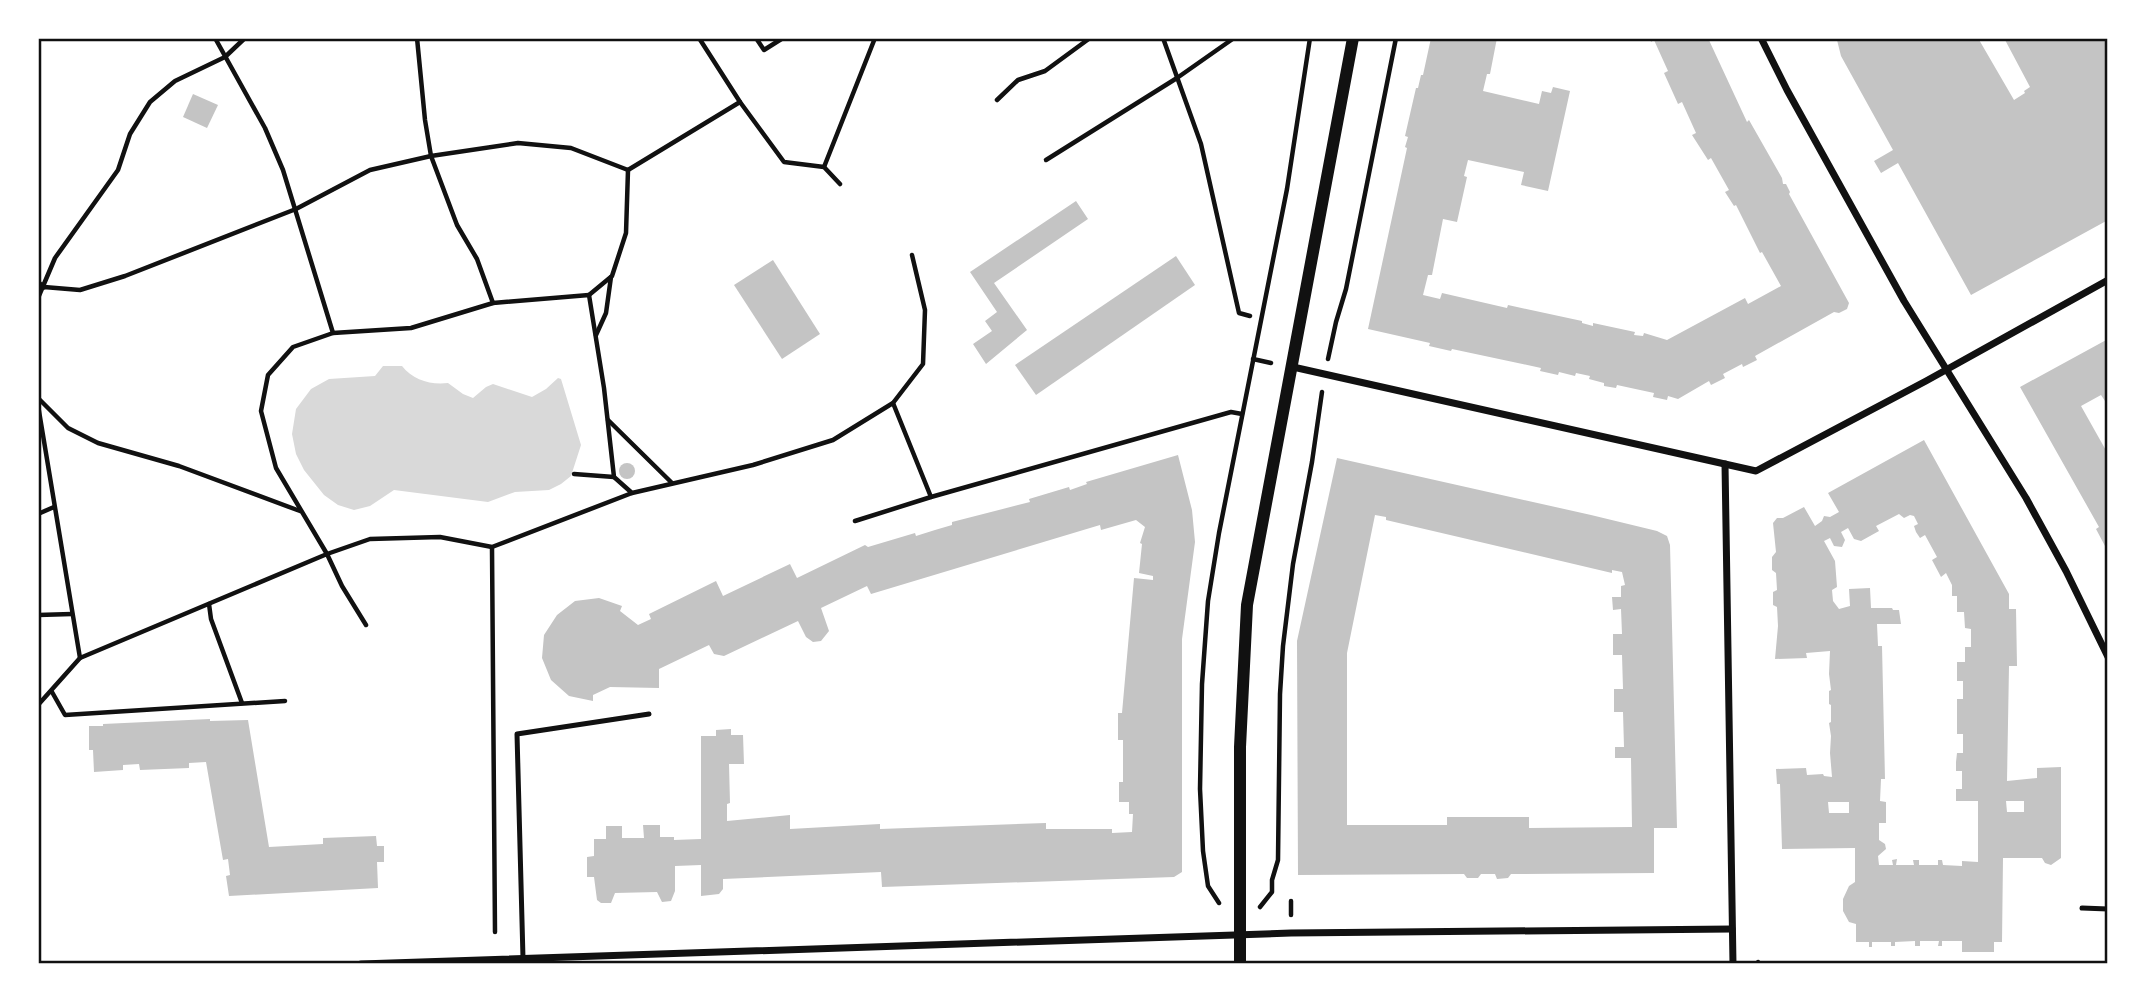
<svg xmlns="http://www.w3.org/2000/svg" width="2146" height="1002" viewBox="0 0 2146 1002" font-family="Mulish,sans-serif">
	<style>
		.water { fill: #d9d9d9 }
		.building { fill: #c4c4c4; fill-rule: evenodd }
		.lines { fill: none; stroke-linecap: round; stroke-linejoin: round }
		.path { stroke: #111; stroke-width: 4.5 }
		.service { stroke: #111; stroke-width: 5 }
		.minor { stroke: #111; stroke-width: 7 }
		.tertiary { stroke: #111; stroke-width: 12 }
		.neatline { fill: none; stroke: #111; stroke-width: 2.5 }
	</style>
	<rect width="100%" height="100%" fill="#fff"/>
	<!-- water -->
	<path class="water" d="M383,366H402C413,380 430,385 448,383L463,394L473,398L486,387L493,384L532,397L546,389L558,378L561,379L581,445L571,476L561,484L549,490L515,492L488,502L394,490L370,506L354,510L338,505L324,495L304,470L296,454L292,434L296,409L311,389L329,379L375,376Z"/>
	<!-- building -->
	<g class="building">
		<path d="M1431,38H1497L1490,74H1487L1483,91L1539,104L1542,91L1551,93L1553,87L1570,91L1548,191L1521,185L1524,172L1468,160L1464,176L1467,177L1457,222L1443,219L1432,275H1428L1423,295L1440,299L1442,293L1507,308L1508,305L1582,321V323L1593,326V323L1635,332L1634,335L1643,336L1644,333L1667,340L1745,298L1748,304L1781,286L1762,252L1760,253L1736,205L1734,206L1725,192L1729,190L1711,158L1708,160L1692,135L1696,133L1682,102L1678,104L1664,73L1668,71L1654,40L1651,42L1650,38H1708L1747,122L1749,120L1782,178L1783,184H1786L1790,192L1789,194L1849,303L1847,309L1839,313L1834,312L1755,356L1757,360L1743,367L1742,364L1723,374L1725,378L1711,385L1709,381L1678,399L1668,396L1667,400L1653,397L1654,393L1617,385L1616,388L1604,386V383L1589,379L1590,376L1576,373L1575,376L1559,372L1558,375L1540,371L1541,368L1452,349L1451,351L1429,346L1430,343L1368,329L1407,148L1405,147L1408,137L1405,136L1416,88H1418L1421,75H1423Z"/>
		<path d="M1841,38H1978L2014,100L2025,93L2024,91L2030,87L2004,38H2108V220L1971,295L1898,163L1881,173L1874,161L1893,150L1841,56L1837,40Z"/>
		<path d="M193,94L218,105L207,128L183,117Z"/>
		<path d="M1076,201L1088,219L994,283L1027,330L986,364L973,344L992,331L985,321L997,312L970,272Z"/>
		<path d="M1176,256L1195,285L1036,395L1015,365Z"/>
		<path d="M773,260L820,334L782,359L734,285Z"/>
		<path d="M2108,339V400L2105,401L2101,395L2081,406L2108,454V545L2105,546L2096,529L2099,527L2020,387Z"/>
		<path d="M1924,440L2009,594V609H2016L2017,666H2009L2007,781L2037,778V768L2061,767V858L2051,865L2045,863L2042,858H2003L2002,942H1994V952H1962V941H1942V946H1938L1939,941H1920V946H1915V941L1895,942V946H1891V942H1872V947H1869V942H1856V924L1849,922L1843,911V899L1849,886L1855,882V848L1782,849L1780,784H1777L1776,769L1806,768L1807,775L1823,774L1824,776L1832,777L1830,753L1831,736L1829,723L1831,722V705L1829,704V691L1831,690L1829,674L1830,651L1806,653L1807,658L1775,659L1778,626L1777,607L1773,605V592L1777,590L1776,573L1772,570V557L1776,552L1773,523L1777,518H1783L1804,507L1815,526L1822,521L1824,516L1830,517L1839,512L1828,493ZM1899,514L1904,518L1910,515L1914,516L1918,524L1914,526L1916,532L1920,538L1925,535L1937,557L1932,560L1941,577L1946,573L1952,585V596H1957V612H1964L1965,628L1971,629V647H1965V662H1957V681H1963V699H1957V734H1963V753H1957L1956,762V771H1962V789H1956V801H1978V862L1962,861V866L1943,865L1942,860H1938V865H1919V860H1913L1914,865H1896L1897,859L1892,860L1893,865H1879L1878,856L1886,849L1885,844L1879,840V823H1886V802L1880,801L1881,779H1885L1882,646H1878L1877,624H1901L1899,610H1893L1892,608H1871L1870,588L1849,589L1850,606L1839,609L1833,601L1832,590L1837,587L1835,561L1824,541L1830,538L1834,546L1842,547L1845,540L1841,532L1848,528L1854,539L1861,541L1879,531L1876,526ZM2006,801H2024V812H2007ZM1828,802H1849V813H1829Z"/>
		<path d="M1178,455L1192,510L1195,542L1182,639V872L1174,877L882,887L881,872L723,879V889L719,894L701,896V865L675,866V891L671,901L662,902L657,892L615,893L611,903H601L597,900L594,877H587V857L594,856V839H606V826H622V838H644L643,825H660V837H674V840L701,839V736H716V730L731,729V735H743L744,764H729L730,803L727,804V821L790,815V829L880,824V829L1046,823V829H1112V833L1132,832L1133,814H1129V802H1119V782H1123V740H1118V713H1122L1134,578L1153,580V576L1139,573L1142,544L1140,543L1145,527L1136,520L1101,530L1100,525L871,594L867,586L821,608L829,631L821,641L813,642L806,637L798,621L724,656L714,654L709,645L659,669V688L610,687L593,695V701L569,696L551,680L542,658L544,635L557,615L575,601L599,598L622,606L620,611L638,625L651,619L649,614L716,581L723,596L790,564L797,578L865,545L868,547L915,533L916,536L935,530L952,525V522L1030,502L1029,499L1069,487L1070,490L1087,484L1086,482Z"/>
		<path d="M1337,458L1591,515L1657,531L1667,536L1670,545L1677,828H1654V873L1511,874L1508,878L1497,879L1495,874H1481L1478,878H1467L1464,874L1298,875L1297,641ZM1375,515L1386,517V520L1612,573V570L1622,572L1625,585L1621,586V597H1612L1613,610L1621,609L1622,634H1613V655H1622L1623,689H1614V712H1623L1624,747H1615V758H1631L1632,827L1529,828V817H1447V825H1347V653Z"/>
		<circle cx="627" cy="471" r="8"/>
		<path d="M210,719V721L248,720L269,847L323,844V838L376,836L377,846H384V862H377L378,888L229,896L226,876L230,875L228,859L223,860L206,762L189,763V768L140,770L139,764L123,765V770L94,772L93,750H89V726H103V724Z"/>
	</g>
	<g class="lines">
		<!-- path -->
		<g class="path">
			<path d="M215,38L265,128L283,170L333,333L293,347L268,375L261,411L276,468L327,554L370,539L440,537L492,547L632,493"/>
			<path d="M417,38L425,120L431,156L457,225L477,259L493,303"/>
			<path d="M699,38L740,102L784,162L824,167L840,184"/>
			<path d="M756,38L764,50L783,38"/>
			<path d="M1163,38L1201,144L1239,313L1250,316"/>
			<path d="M997,100L1018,80L1045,71L1090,38"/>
			<path d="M1046,160L1177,78L1234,38"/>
			<path d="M824,167L875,38"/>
			<path d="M628,170L740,102"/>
			<path d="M38,282L44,287"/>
			<path d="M38,291L44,287L80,290L125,276L296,209L370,170L431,156L518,143L571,148L628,170"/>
			<path d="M589,295L612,276L626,233L628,170"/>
			<path d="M38,298L55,258L118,170L130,134L150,102L175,81L225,57L245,38"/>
			<path d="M333,333L411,328L493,303L589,295L604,388L614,477L632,493L753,465L833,440L893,403L923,364L925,310L912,255"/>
			<path d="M596,335L606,313L611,277"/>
			<path d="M1253,359L1271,363"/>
			<path d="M1328,359L1336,322L1346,289L1396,38"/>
			<path d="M38,398L68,428L98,443L179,466L300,511"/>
			<path d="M893,403L931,497"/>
			<path d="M38,405L80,658L327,554L342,586L366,625"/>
			<path d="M608,420L672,483"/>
			<path d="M574,474L614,477"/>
			<path d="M38,514L54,507"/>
			<path d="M855,521L931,497L1231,412L1242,414"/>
			<path d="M492,548L495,932"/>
			<path d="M209,604L211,619L242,703"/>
			<path d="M38,615L72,614"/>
			<path d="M52,692L65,715L285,701"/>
			<path d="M38,705L80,658"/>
			<path d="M1291,901V915"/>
			<path d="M1219,903L1208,886L1203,851L1200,789L1202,684L1208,601L1219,533L1287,189L1310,38"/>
			<path d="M1260,907L1272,892V880L1278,860L1280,694L1283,646L1293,564L1312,462L1322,392"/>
			<path d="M1758,962L1759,964"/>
		</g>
		<!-- service -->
		<g class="service">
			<path d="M2082,908L2108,909"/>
			<path d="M523,958L517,734L649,714"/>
		</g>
		<!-- minor -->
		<g class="minor">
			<path d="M1761,38L1787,90L1904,301L2026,498L2066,571L2108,657"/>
			<path d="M1293,367L1756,471L1926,381L2108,280"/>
			<path d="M1725,464L1733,964"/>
			<path d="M361,964L1291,933L1732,929"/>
		</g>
		<!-- tertiary -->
		<path class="tertiary" d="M1240,964V747L1247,605L1353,38"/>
	</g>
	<!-- border -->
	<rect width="2146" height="1002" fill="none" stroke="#ffffff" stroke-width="80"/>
	<rect x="40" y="40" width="2066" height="922" class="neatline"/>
</svg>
